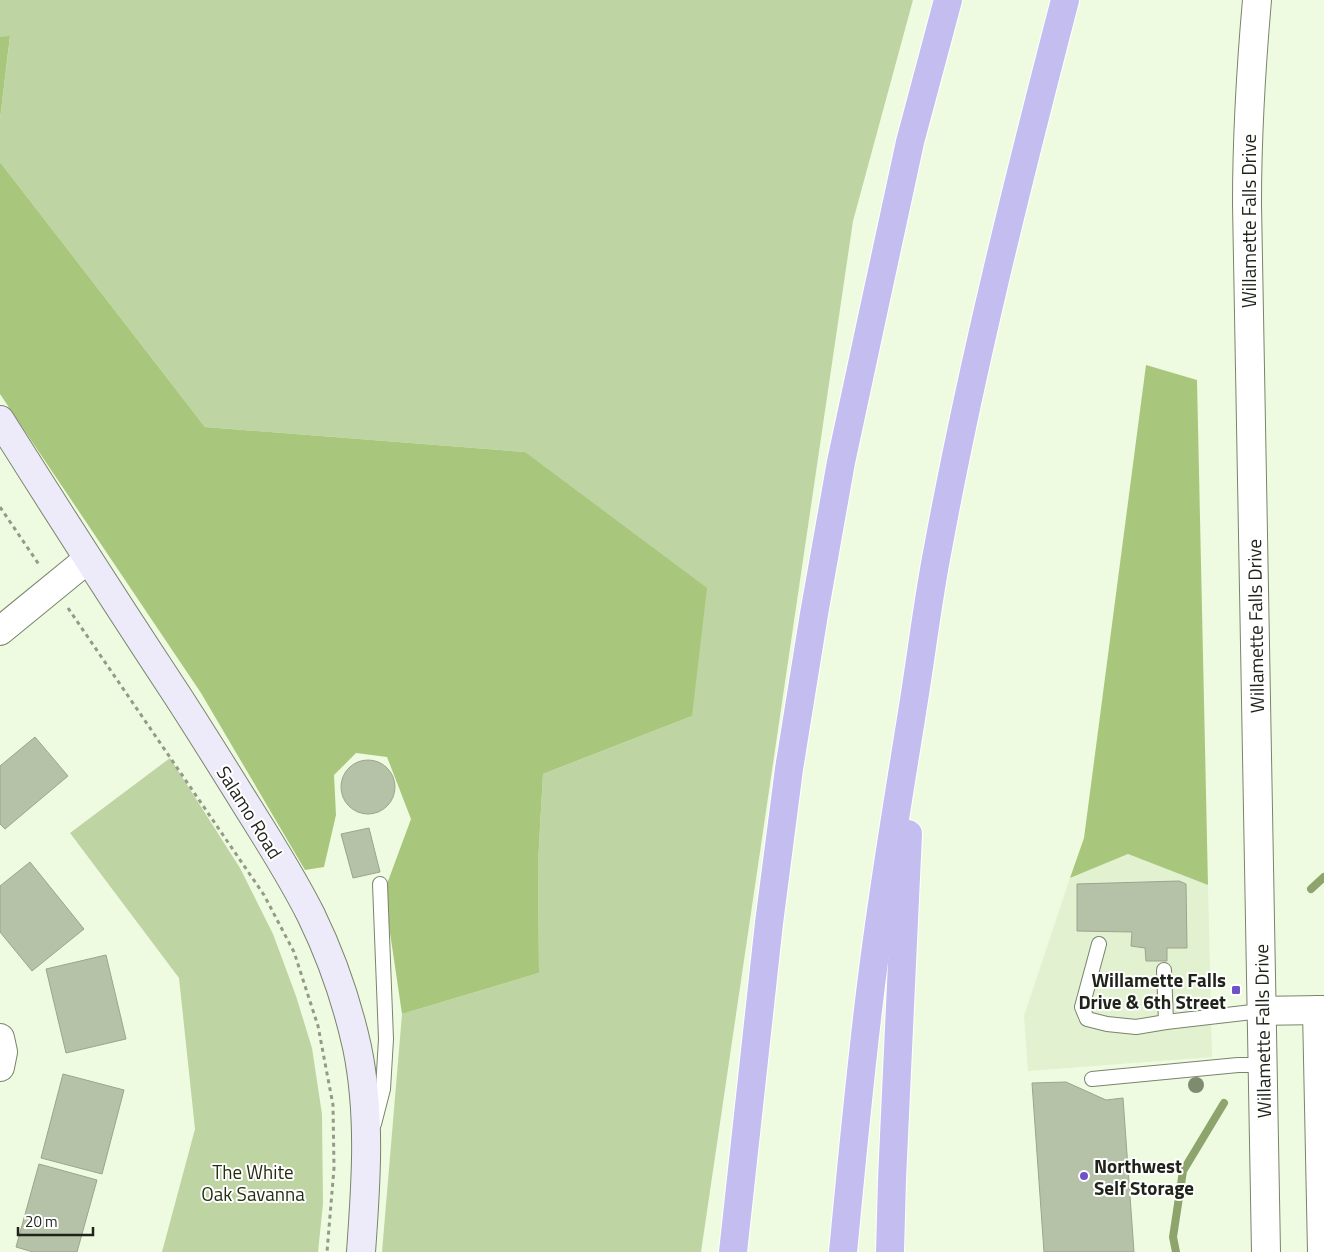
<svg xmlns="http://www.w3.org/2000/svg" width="1324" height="1252" viewBox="0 0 1324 1252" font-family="'Titillium Web',sans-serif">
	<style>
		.built { fill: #e2f1cf }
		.green { fill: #bfd4a3 }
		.forest { fill: #a8c77c }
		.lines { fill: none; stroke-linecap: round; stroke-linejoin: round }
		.stream { stroke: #8da46c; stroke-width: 8 }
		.building { fill: #b6c2a8; stroke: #9aa58c }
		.service-casing { stroke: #79846b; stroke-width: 16 }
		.minor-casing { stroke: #79846b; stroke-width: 30 }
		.tertiary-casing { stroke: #79846b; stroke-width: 30 }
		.secondary-casing { stroke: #79846b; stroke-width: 30 }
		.motorway-casing { stroke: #fff; stroke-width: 30 }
		.path { stroke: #939b88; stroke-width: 3; stroke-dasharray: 4 4; stroke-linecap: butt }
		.service { stroke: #fff; stroke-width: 14 }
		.minor { stroke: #fff; stroke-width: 28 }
		.tertiary { stroke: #fff; stroke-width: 28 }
		.secondary { stroke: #edebfa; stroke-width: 28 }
		.motorway { stroke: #c3bdf0; stroke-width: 28 }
		.tree { fill: #7f8b6e }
		.poi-dot { fill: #6f51ca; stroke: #fff; stroke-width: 2 }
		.labels { text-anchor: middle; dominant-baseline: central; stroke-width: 4; stroke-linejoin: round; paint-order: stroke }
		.street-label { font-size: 19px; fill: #1f2319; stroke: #fff }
		.poi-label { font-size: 19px; font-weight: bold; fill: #1f2319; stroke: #fff; text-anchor: end }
		.park-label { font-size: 19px; fill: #232f10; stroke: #fff }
	</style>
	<rect width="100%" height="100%" fill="#effbe0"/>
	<!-- built -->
	<path class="built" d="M1128,854L1208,885L1212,1057L1028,1071L1024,1016L1070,878Z"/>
	<!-- green -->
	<g class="green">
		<path d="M0,0H913L853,221L701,1252H382L402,1014L539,973L538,863L543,774L692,716L525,452L205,427L0,162V119L10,37H0Z"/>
		<path d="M170,758L240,868L273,934L296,996L312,1048L322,1114L323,1204L318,1252H162L195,1129L179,978L70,833Z"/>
	</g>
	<!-- forest -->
	<g class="forest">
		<path d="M10,36L0,119V37Z"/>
		<path d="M0,162L205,427L525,452L707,588L692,716L543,774L538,863L539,973L402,1014L384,892L411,819L387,757L356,753L334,775L336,815L324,867L305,870L201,693L0,394Z"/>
		<path d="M1146,365L1197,380L1208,885L1128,854L1070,878L1084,838Z"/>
	</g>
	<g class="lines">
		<!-- stream -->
		<g class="stream">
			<path d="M1311,889L1324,877"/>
			<path d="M1176,1252L1173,1237L1183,1171L1224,1103"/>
		</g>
	</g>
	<!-- building -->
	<g class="building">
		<path d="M35,737L68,776L5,829L0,824V766Z"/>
		<circle cx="368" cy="787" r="27"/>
		<path d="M369,828L380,872L353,878L341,834Z"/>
		<path d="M30,862L84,929L32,971L0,932V886Z"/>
		<path d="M1179,881L1186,884L1187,948H1167V961H1146L1145,948L1131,946L1132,932L1077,931V884Z"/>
		<path d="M106,955L126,1039L66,1053L46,969Z"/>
		<path d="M63,1074L124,1090L102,1174L41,1158Z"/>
		<path d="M1066,1082L1106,1100L1123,1098L1134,1252H1044L1032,1083Z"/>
		<path d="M39,1164L97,1180L77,1252H33L16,1247Z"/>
	</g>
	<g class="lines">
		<defs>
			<g id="service">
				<path d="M1099,944L1082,1007L1087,1019L1107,1024L1136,1027L1166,1022L1261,1011"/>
				<path d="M1164,970L1166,1022"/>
				<path d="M1092,1079L1238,1065H1262"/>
				<path d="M374,1124L383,1089L386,1039L380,884"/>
			</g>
			<g id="minor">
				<path d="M0,631L88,559"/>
				<path d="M1317,1010L1322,1252"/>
				<path d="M1261,1011L1324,1010"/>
				<path d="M0,1038L3,1052L0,1067"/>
			</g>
			<path id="tertiary" d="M1257,0C1251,68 1247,136 1247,204L1266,1252"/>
			<path id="secondary" d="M0,420C58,512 117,604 177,695C201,732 224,769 247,806C269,841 292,877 311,915C331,956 347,1002 357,1047C371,1114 366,1184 361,1252"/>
			<g id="motorway">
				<path d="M733,1252L769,923L789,769L814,614L841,462L873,313L910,142L948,0"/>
				<path d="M843,1252C853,1150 862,1048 876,947C887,864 901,782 914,700C922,650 928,599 938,548C972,364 1018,181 1065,0"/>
				<path d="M890,1252L892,1179L908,834"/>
			</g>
		</defs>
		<!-- service casing -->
		<use href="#service" class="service-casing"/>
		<!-- minor casing -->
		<use href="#minor" class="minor-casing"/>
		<!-- tertiary casing -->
		<use href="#tertiary" class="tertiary-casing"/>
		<!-- secondary casing -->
		<use href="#secondary" class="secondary-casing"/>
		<!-- motorway casing -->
		<use href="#motorway" class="motorway-casing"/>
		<!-- path -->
		<g class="path">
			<path d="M0,507L40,566"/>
			<path d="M68,608L264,895L294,952L318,1026L333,1105L334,1168L327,1252"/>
		</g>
		<!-- service -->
		<use href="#service" class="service"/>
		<!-- minor -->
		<use href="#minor" class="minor"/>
		<!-- tertiary -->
		<use href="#tertiary" class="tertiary"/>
		<!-- secondary -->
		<use href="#secondary" class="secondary"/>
		<!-- motorway -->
		<use href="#motorway" class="motorway"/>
	</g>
	<!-- trees -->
	<circle class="tree" cx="1196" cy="1085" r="8"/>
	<!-- markers -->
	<g class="poi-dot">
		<rect x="1231" y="985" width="10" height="10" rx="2.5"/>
		<circle cx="1084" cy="1176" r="5"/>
	</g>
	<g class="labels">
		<!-- street labels -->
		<g class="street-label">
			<text transform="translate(1248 221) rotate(-90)">Willamette Falls Drive</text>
			<text transform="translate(1255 626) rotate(-91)">Willamette Falls Drive</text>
			<text transform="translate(250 812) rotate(58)">Salamo Road</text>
			<text transform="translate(1262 1031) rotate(-91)">Willamette Falls Drive</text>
		</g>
		<!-- poi labels -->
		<g class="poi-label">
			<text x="1226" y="979">Willamette Falls<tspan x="1226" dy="22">Drive &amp; 6th Street</tspan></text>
			<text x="1094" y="1165" text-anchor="start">Northwest<tspan x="1094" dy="22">Self Storage</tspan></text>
		</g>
		<!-- park labels -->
		<g class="park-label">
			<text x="253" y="1171">The White<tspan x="253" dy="22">Oak Savanna</tspan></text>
		</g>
	</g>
	<!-- scale -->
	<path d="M18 1227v8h75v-8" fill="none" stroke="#1f2319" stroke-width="2.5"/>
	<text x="25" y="1227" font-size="15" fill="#1f2319" stroke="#ffffff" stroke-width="4" paint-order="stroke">20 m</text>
</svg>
